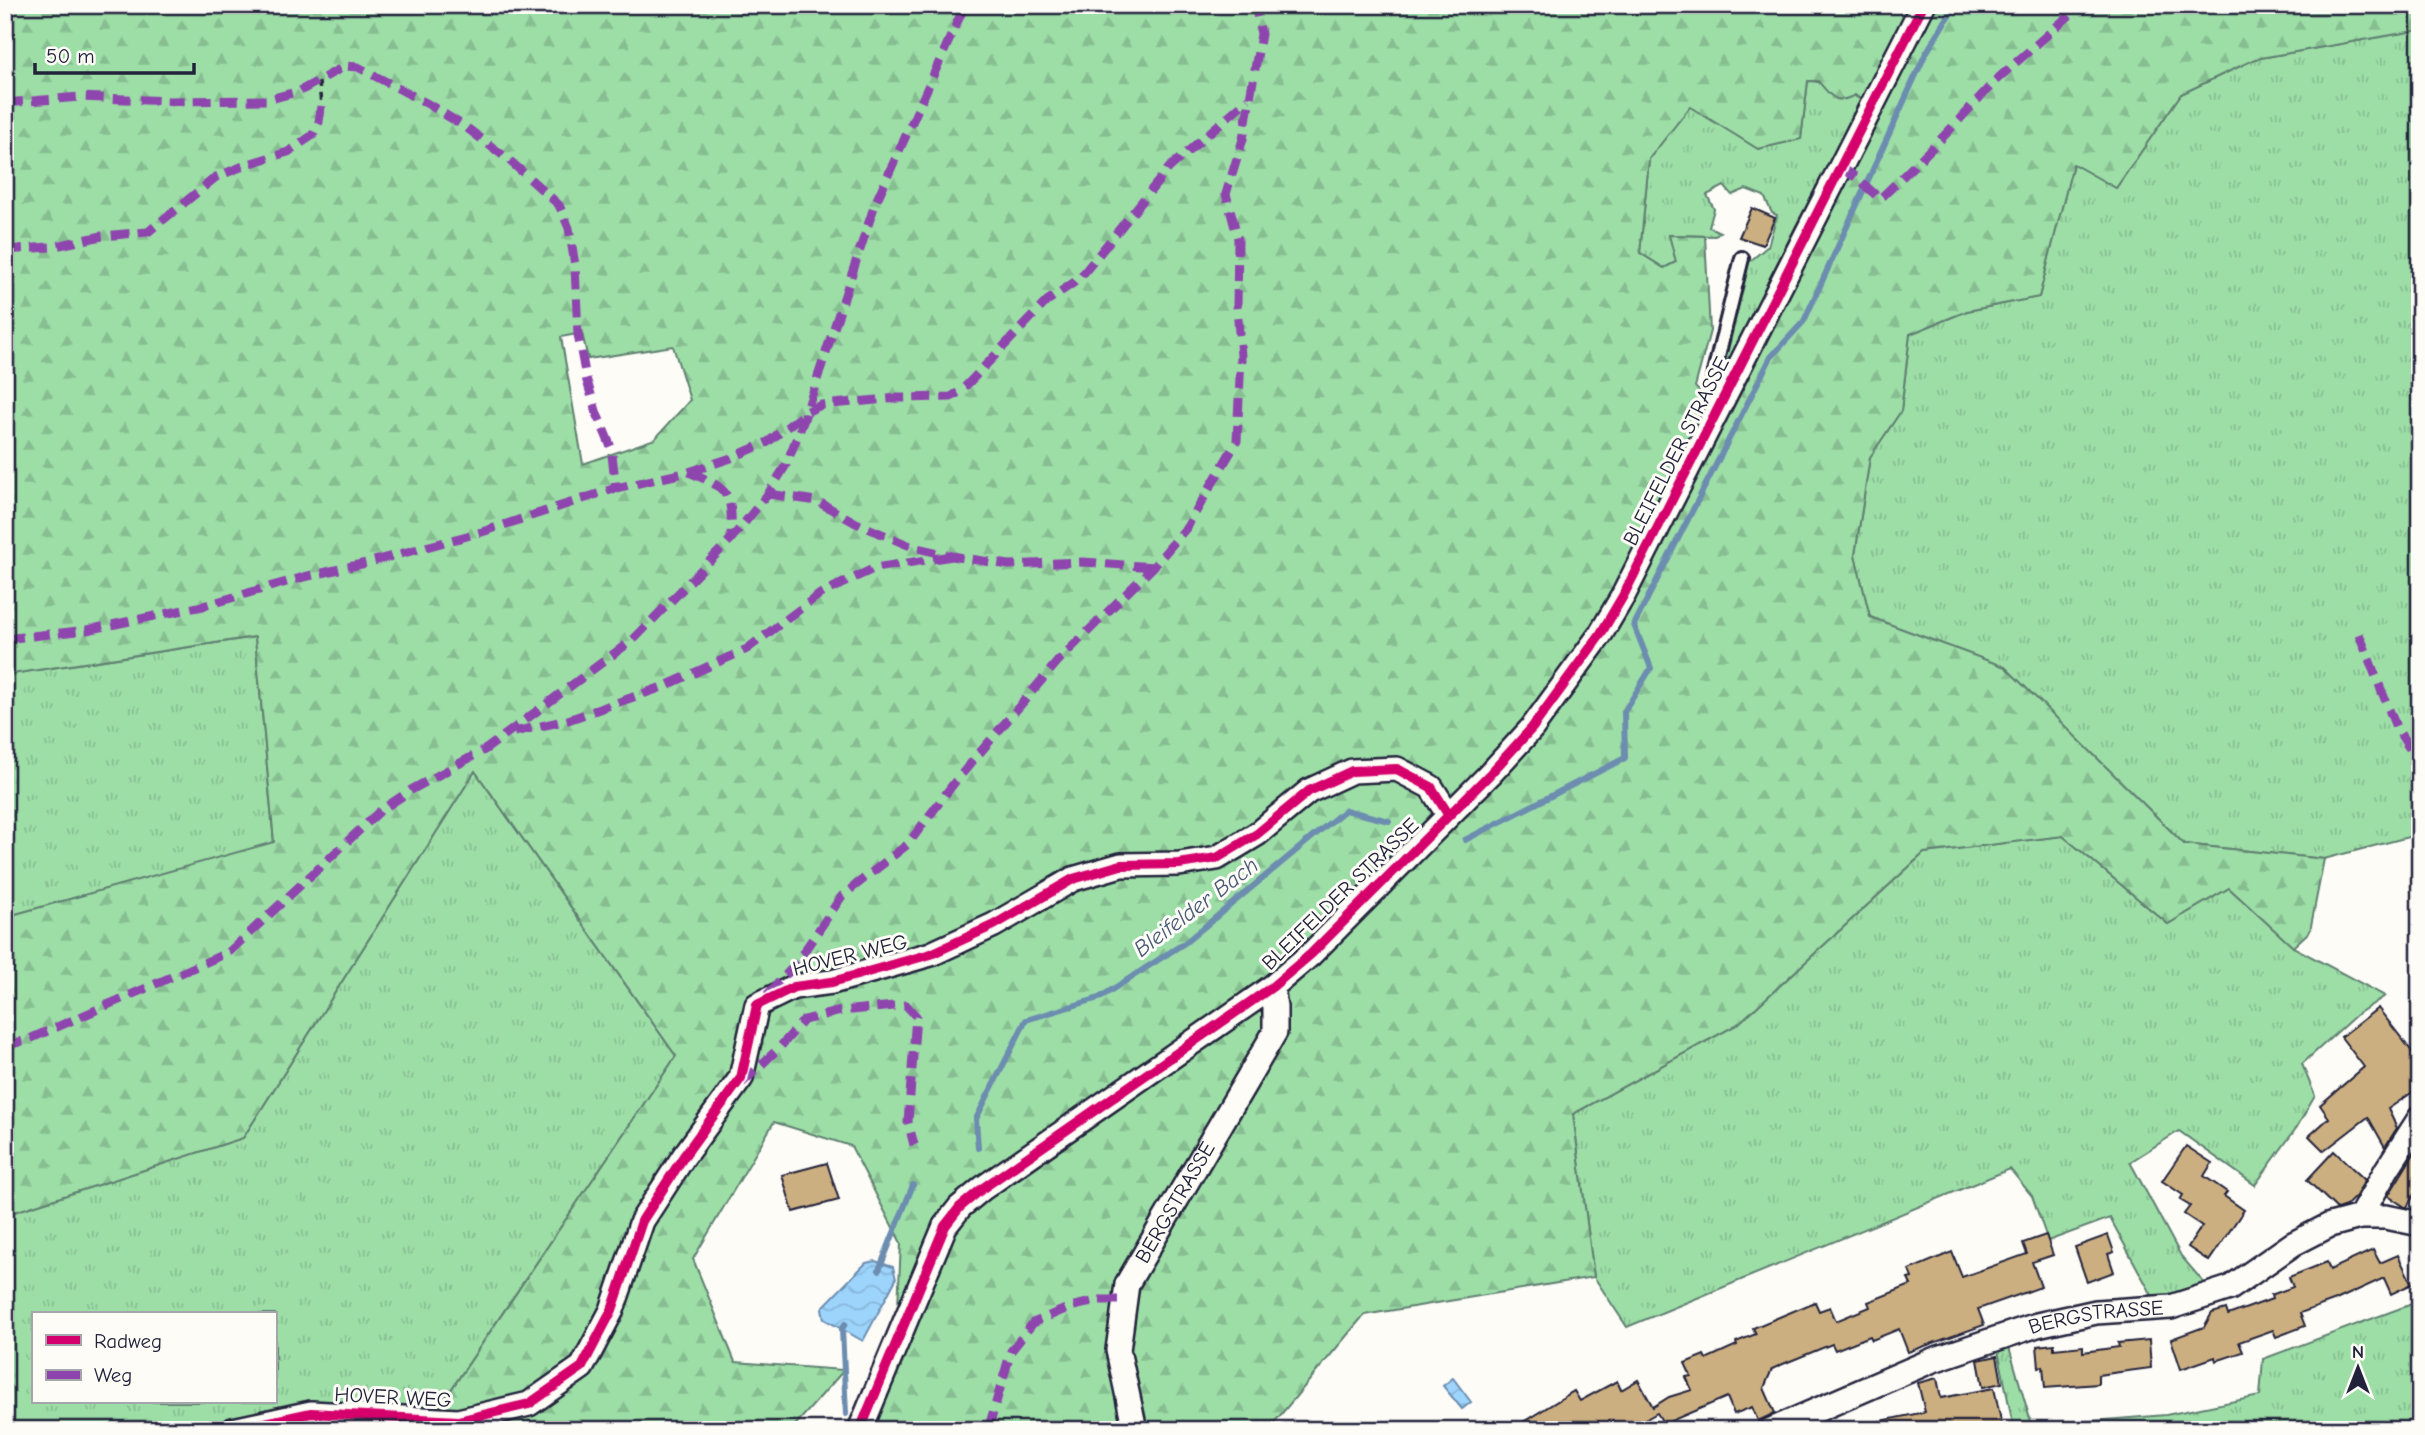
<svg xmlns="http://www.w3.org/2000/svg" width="2425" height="1435" viewBox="0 0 2425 1435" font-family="'Comic Neue',sans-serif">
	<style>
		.grass { fill: url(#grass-tufts); stroke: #608071; stroke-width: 2; fill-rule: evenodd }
		.forest { fill: url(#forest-firs); stroke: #608071; stroke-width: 2; fill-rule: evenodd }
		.water { fill: url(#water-waves); stroke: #6c8daf; stroke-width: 2 }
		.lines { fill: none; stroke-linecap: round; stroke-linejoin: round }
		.stream { stroke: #6c8daf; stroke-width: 6 }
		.building { fill: #ccaf81; stroke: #22223b; stroke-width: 2 }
		.lane-casing { stroke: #22223b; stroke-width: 18 }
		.street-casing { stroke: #22223b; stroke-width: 28 }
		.path { stroke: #22223b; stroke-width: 3.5; stroke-dasharray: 7 5; stroke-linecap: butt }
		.lane { stroke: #fdfcf7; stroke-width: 12 }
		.street { stroke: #fdfcf7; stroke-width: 23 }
		.quiet { stroke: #8e44ad; stroke-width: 9; stroke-dasharray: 18 9; stroke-linecap: butt }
		.cycleway-casing { stroke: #fdfcf7; stroke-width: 15 }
		.cycleway { stroke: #d6006c; stroke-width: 10 }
		.labels { text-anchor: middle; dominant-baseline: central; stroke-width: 6; stroke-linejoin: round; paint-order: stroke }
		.street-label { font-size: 21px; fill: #22223b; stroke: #fdfcf7 }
		.water-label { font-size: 23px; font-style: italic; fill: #475775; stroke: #fdfcf7 }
	</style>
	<defs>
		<pattern id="grass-tufts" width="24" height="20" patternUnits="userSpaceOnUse" patternTransform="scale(1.75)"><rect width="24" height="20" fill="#9ddea7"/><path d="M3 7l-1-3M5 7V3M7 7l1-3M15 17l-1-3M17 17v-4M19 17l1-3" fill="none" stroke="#87be91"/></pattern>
		<pattern id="forest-firs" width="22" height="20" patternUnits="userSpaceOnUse" patternTransform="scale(1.75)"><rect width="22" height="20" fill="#9ddea7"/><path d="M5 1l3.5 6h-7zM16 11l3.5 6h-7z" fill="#87be91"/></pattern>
		<pattern id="water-waves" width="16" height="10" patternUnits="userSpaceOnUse" patternTransform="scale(1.75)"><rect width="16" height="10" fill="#9dd4fc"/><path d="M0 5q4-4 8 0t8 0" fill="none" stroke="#87b6d9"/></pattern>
	</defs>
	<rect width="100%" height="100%" fill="#fdfcf7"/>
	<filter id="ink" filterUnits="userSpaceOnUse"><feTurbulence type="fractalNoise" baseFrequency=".0143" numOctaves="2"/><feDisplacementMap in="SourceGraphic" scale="14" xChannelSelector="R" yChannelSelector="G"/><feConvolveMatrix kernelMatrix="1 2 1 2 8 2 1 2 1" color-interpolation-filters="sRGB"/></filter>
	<g filter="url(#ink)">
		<!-- grass -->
		<g class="grass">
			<path d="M2420,30V834L2324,859L2184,844L2005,667L1870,617L1855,555L1870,457L1901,411L1910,334L1967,311L2039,297L2073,163L2116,188L2181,94L2255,59Z"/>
			<path d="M1808,81C1826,81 1848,91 1863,101L1796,226L1720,378L1716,375L1749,262L1768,246L1777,215L1772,213L1764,196L1746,189L1732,195L1724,186L1707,195L1714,209L1709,227L1720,232L1715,236L1670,235L1676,262L1664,268L1640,253L1649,159L1690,106L1758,149L1801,139Z"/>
			<path d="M255,637L274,843L5,917V675Z"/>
			<path d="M475,771L676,1056L434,1415L362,1430H5V1215L243,1138ZM33,1314H275V1402H33Z"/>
			<path d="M2063,836L2168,924L2229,888L2293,947L2385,996L2356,1015L2302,1064L2315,1096L2297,1127L2255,1185L2179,1131L2130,1162L2181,1256L2206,1285L2154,1299L2110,1218L2048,1241L2032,1196L2010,1169L1627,1327L1594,1277L1573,1114L1738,1024L1924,853Z"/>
			<path d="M2420,1301V1430H2014L1998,1350L2009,1347L2032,1426L2166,1415L2260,1396L2263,1359Z"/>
		</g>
		<!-- forest -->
		<path class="forest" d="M5,5H2420V30L2255,59L2181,94L2116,188L2073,164L2039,297L1967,311L1910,334L1901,411L1870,457L1855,555L1870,617L2005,667L2184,844L2324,859L2310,931L2293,947L2229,888L2168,924L2063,836L1924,853L1738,1024L1573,1114L1594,1277L1364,1315L1268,1430H864L896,1348L901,1243L851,1146L774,1122L693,1259L735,1362L844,1370L791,1430H362L434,1415L676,1056L475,771L243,1138L5,1215V917L274,842L255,637L5,675ZM1808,81H1818C1831,96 1835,106 1855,95L1863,101L1796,226L1709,401L1695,387L1710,331L1705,236L1669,235L1676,262L1664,268L1640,253L1649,159L1690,107L1758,149L1801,139ZM582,333L588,359L673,346L690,400L655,439L583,464L561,337Z"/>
		<!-- water -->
		<g class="water">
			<path d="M875,1261L893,1267L896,1279L863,1341L824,1319L822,1308L866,1263Z"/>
			<path d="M1453,1378L1471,1402L1462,1409L1443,1386Z"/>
		</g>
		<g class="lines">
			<!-- stream -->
			<g class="stream">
				<path d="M1465,840L1625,758L1624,712L1651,668L1634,625L1771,357L1804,321L1925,55L1955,5"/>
				<path d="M978,1148L976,1119L1026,1020L1099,998L1186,942L1345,810L1389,821"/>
				<path d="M879,1270L913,1185"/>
				<path d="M845,1324L842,1329L846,1414"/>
			</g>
		</g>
		<!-- building -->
		<g class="building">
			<path d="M1752,208L1775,218L1763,245L1739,237Z"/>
			<path d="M2378,1008L2420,1062V1087L2388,1109L2397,1128L2385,1147L2368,1117L2324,1151L2309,1136L2329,1118L2320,1105L2364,1067L2341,1037Z"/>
			<path d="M2420,1144V1199L2414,1195L2407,1207H2405L2388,1196Z"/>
			<path d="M2186,1146L2212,1163L2204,1176L2227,1192L2224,1196L2244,1210L2209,1261L2188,1247L2202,1226L2184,1214L2190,1206L2180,1200L2183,1195L2162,1181Z"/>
			<path d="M2334,1151L2365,1180L2356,1196L2346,1206L2337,1209L2307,1180Z"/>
			<path d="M827,1163L839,1200L793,1212L782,1175Z"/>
			<path d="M2046,1235L2053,1255L2032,1262L2041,1287L1978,1309L1984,1325L1908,1352L1899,1329L1872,1340L1870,1336L1835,1350L1832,1344L1783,1364L1772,1369L1764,1388L1775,1413L1758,1421L1752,1407L1734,1414L1727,1397L1664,1424L1657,1413L1627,1430H1510L1574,1391L1580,1401L1617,1381L1621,1390L1638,1380L1653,1407L1669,1397L1692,1390L1686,1377L1691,1376L1685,1363L1704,1355L1706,1359L1737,1345L1736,1342L1756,1334L1753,1328L1815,1302L1819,1311L1830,1307L1836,1321L1870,1307L1868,1302L1911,1285L1908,1279L1912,1278L1909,1270L1952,1252L1962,1277L2027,1254L2023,1243Z"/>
			<path d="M2108,1235L2114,1252L2108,1254L2114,1272L2087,1282L2075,1247Z"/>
			<path d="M2373,1250L2380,1263L2398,1255L2412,1284L2391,1294L2384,1278L2336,1300L2300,1313L2305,1326L2276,1337L2273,1330L2239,1342L2243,1352L2216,1361L2215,1357L2181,1369L2171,1339L2204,1327L2212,1313L2226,1309L2228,1315L2272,1299L2271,1295L2293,1287L2289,1277L2327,1262L2330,1270Z"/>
			<path d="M2149,1340L2151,1368L2098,1375V1384L2045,1388L2043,1366L2039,1367L2037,1346L2054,1344V1349L2083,1346V1352L2119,1347L2118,1343Z"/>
			<path d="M1997,1356L2002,1383L1983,1387L1978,1360Z"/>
			<path d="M1937,1378L1941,1398L1994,1388L2003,1430H1877L1876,1422L1925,1412L1918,1383Z"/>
		</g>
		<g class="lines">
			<defs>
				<path id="lane" d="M1710,412L1714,373L1742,258"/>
				<g id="street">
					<path d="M2360,1217L2387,1169L2420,1118"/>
					<path d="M233,1430L311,1413L458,1421L529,1404L582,1367L612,1310L642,1221L684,1156L741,1078L757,1005L794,987L832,982L931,954L994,925L1073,879L1121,865L1179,864L1217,858L1257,834L1309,791L1352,771L1397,769L1431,787L1448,814"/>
					<path d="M860,1430L945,1226L960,1207L983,1188L1272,987L1311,954L1490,774L1532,728L1600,635L1623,596L1923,5"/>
					<path id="s1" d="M1135,1430L1118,1350L1127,1284L1275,1032V1007L1272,987"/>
					<path id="s2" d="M1771,1430L1933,1360L2037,1325L2096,1312L2171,1307L2230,1288L2293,1244L2330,1225L2360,1217H2386L2420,1224"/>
				</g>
			</defs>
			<!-- lane casing -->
			<use href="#lane" class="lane-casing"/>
			<!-- street casing -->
			<use href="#street" class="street-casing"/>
			<!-- path -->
			<path class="path" d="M319,82L321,106"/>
			<!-- lane -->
			<use href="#lane" class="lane"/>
			<!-- street -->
			<use href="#street" class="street"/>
			<!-- quiet -->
			<g class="quiet">
				<path d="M5,103L81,97L170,101L266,100L300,91L345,66L358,67L428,104L467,128L509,160L559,205L569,228L575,265L578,335L586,378L597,414L611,447L616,488L689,472L731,458L768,442L806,412L821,405L899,398L951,397L962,390L1047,301L1079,279L1169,168L1248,99"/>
				<path d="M1841,167L1858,179L1880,199L1943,137L1995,81L2081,5"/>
				<path d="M5,250L51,247L102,236L148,232L216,177L248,164L288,152L313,135L319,122L321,106"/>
				<path d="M689,472C732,490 732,494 731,539"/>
				<path d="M768,494L817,501L856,523L913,547L952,556L1009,565L1083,562L1153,567"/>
				<path d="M2359,634L2396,727L2420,765"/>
				<path d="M5,639L87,630L203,606L304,577L370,562L482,532L616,488"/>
				<path d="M514,732L568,720L665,686L747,649L820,594L875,568L952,556"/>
				<path d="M767,995L794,966L842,896L908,844L954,783L1058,661L1153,567L1187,527L1237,441L1241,356L1237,308L1238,239L1226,194L1243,139L1261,34L1255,5"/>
				<path d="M5,1046L27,1040L229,952L380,811L411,790L486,749L635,638L731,539L768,494L786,465L803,422L875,204L965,5"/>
				<path d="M742,1083L779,1048L804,1020L841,1011L906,1005L916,1016L908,1122L914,1145"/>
				<path d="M988,1430L1011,1351L1033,1323L1070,1307L1100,1300H1124"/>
			</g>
			<defs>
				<g id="cycleway">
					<path d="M233,1430L311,1413L458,1421L529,1404L582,1367L612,1310L642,1221L684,1156L741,1078L757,1005L794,987L832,982L931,954L994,925L1073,879L1121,865L1179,864L1217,858L1257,834L1309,791L1352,771L1397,769L1431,787L1448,814"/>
					<path d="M860,1430L945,1226L960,1207L983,1188L1272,987L1311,954L1490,774L1532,728L1600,635L1623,596L1923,5"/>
				</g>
			</defs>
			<!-- cycleway casing -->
			<use href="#cycleway" class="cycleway-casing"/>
			<!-- cycleway -->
			<use href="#cycleway" class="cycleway"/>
		</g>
	</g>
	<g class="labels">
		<!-- street labels -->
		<g class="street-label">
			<text transform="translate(1676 451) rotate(-63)">BLEIFELDER STRASSE</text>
			<text transform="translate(1340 894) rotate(-44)">BLEIFELDER STRASSE</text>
			<text transform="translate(850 955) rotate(-14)">HOVER WEG</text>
			<text stroke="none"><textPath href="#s1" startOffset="243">BERGSTRASSE</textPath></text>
			<text stroke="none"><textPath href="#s2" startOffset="346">BERGSTRASSE</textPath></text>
			<text transform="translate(393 1397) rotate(3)">HOVER WEG</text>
		</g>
		<!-- water labels -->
		<g class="water-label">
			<text transform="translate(1196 907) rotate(-37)">Bleifelder Bach</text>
		</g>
	</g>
	<!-- margin -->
	<rect width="2425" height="1435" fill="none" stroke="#fdfcf7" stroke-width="28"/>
	<rect x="14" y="14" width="2397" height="1407" fill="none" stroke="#22223b" stroke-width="2.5" filter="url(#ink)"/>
	<!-- legend -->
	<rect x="32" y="1312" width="245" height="91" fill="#fdfcf7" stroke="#a5a5ac" stroke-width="2"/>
	<rect x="46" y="1335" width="35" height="10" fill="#d6006c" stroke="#a5a5ac" stroke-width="2"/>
	<text x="94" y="1348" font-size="21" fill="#22223b">Radweg</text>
	<rect x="46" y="1370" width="35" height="10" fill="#8e44ad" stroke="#a5a5ac" stroke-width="2"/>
	<text x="94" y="1382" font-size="21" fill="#22223b">Weg</text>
	<!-- north arrow -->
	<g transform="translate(2358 1368)" stroke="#fdfcf7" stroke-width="5" paint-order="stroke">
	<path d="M0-5L12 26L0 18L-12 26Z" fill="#22223b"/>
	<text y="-10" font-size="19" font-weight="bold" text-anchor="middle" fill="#22223b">N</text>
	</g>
	<!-- scale -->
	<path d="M35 63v10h159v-10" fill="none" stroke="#22223b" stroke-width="3.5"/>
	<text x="46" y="63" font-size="21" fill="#22223b" stroke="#fdfcf7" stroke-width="5" paint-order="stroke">50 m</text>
</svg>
